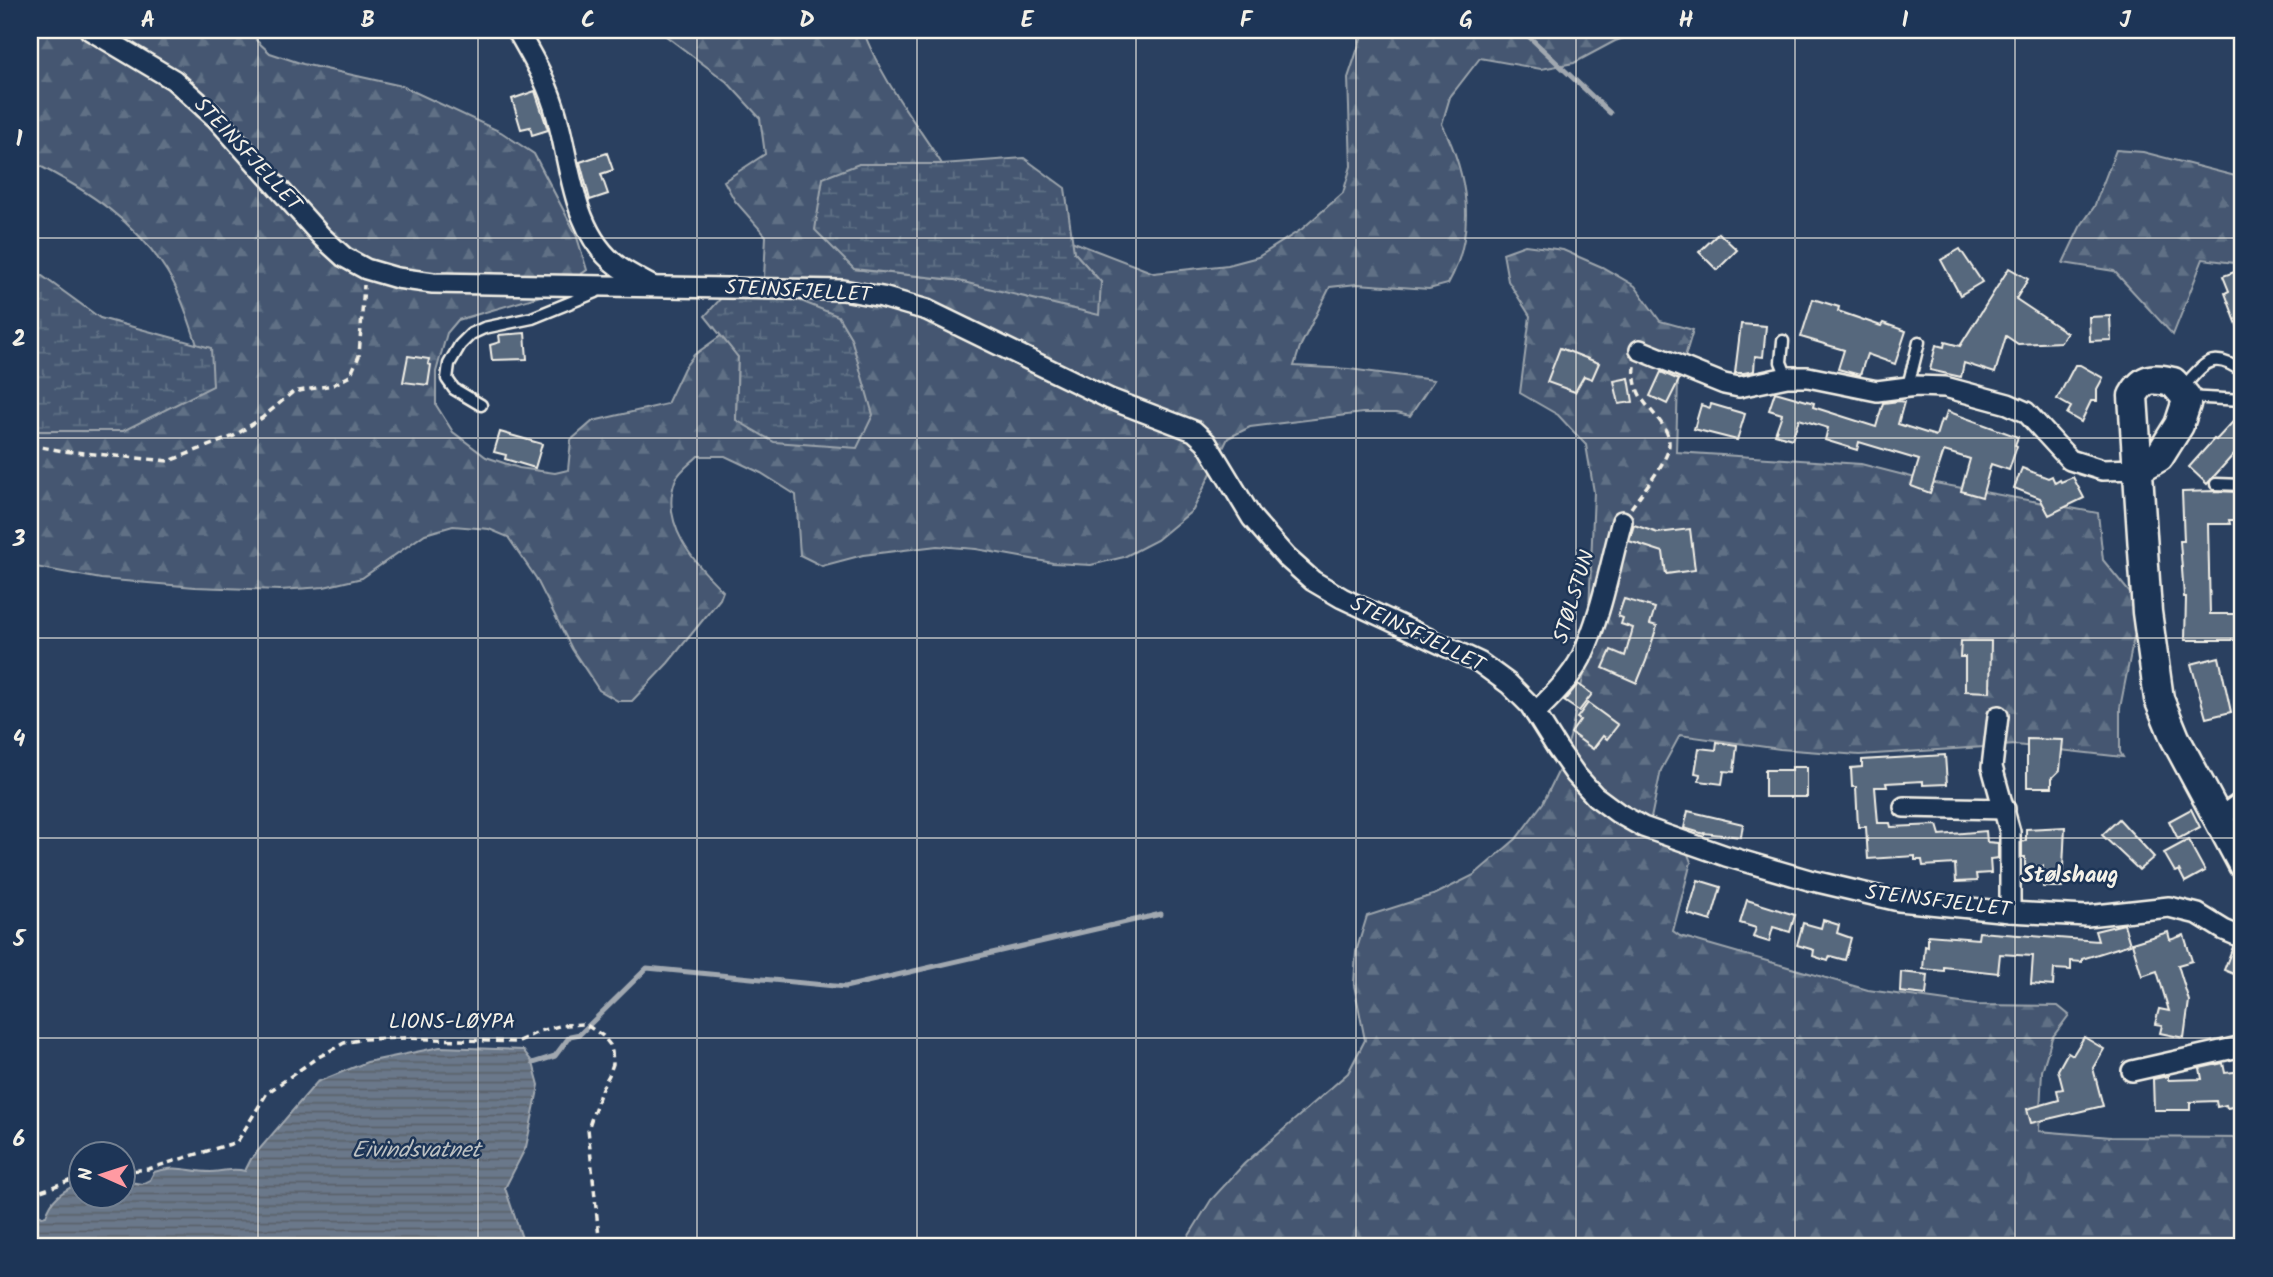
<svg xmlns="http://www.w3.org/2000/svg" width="2273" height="1277" viewBox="0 0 2273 1277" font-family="Kalam,sans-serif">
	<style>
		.forest { fill: url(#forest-firs); stroke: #9ca4ac; stroke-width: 2 }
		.wetland { fill: url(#wetland-marsh); stroke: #9ca4ac; stroke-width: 2 }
		.water { fill: url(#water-rules); stroke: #a1a8b0; stroke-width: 2 }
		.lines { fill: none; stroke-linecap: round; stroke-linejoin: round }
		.stream { stroke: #a1a8b0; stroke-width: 5 }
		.building { fill: #56677d; stroke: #f4f1e8; stroke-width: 2 }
		.lane-casing { stroke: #f4f1e8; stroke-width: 15 }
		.street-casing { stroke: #f4f1e8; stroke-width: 24 }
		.secondary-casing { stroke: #f4f1e8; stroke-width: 33 }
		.path { stroke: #f4f1e8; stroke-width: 3.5; stroke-dasharray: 7 5; stroke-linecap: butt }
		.lane { stroke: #1d3557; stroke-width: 10 }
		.street { stroke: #1d3557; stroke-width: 19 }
		.secondary { stroke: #1d3557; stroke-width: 28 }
		.grid { fill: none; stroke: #f4f1e8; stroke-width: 2; stroke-opacity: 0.55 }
		.labels { text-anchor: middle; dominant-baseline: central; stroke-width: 5; stroke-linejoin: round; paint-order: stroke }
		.street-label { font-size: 21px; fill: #f4f1e8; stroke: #1d3557 }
		.neighbourhood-label { font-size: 23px; font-weight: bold; fill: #f4f1e8; stroke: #1d3557 }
		.water-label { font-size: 23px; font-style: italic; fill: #bdc1c2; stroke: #1d3557 }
		.neatline { fill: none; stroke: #f4f1e8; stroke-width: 2.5 }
		.grid-label { font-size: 23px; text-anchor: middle; font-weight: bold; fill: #f4f1e8 }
	</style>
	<defs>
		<pattern id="forest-firs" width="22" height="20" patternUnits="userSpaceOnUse" patternTransform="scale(1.75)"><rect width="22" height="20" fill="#445771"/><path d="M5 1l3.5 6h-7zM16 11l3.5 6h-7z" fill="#607085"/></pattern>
		<pattern id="wetland-marsh" width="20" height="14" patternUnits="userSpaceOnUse" patternTransform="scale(1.75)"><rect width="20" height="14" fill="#445771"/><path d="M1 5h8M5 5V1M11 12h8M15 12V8" fill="none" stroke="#607085"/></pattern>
		<pattern id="water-rules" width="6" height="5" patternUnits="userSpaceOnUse" patternTransform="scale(1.75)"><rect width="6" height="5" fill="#6a788a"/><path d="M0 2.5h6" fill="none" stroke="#5b626b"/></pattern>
	</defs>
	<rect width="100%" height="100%" fill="#2a4060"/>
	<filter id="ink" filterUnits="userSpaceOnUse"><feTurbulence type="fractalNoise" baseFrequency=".0143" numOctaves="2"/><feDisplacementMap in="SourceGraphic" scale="14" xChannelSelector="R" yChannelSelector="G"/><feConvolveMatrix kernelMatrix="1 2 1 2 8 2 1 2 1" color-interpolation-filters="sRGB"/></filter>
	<g filter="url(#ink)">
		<!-- forest -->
		<g class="forest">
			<path d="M30,30H257L256,40L270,53L303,64L402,86L501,132L534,154L576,234L587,270L554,292L458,320L447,333L436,372V405L453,432L486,457L519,468L555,473L568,470L571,440L593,421L667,404L684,368L694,355L722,335L738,357L736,420L796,299H763L766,236L735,201L724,181L765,154L760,118L727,82L658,30H863C881,79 914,120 942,164H859L854,269L955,280L1101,282L1074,252L1071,241L1154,273L1228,265L1258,257L1302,229L1343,193L1351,166L1348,78L1364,30H1647L1615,41L1574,63L1541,69L1480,58L1450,97L1442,124C1468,175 1477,232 1448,284L1429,289L1357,284L1330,287L1300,347L1294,366L1349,369L1434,380L1410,416L1396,413H1363L1250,427L1228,438L1193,510L1157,540L1124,557L1091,565L1053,563L976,549L937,546L863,555L822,566L800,555L796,495L761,473L725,456H698C691,463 678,472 675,481C660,524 694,563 723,591L720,599L668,663L632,701H618L599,690L572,649L536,578L508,537L489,529L453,526L425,534L362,578L324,587L280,590L195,587L101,579L30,566V431L123,430L210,348L197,345C190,323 183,300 172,280C140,223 86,189 30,161Z"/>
			<path d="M2116,150L2143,152L2243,178V264L2203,259L2173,335L2114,271L2063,263L2080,227L2094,207Z"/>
			<path d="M1525,245L1563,250L1602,267L1635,286L1660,321L1693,330L1678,380L1676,452L1861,464L1935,483L2098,513L2103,560L2134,598L2156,606L2134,637L2120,708V752L2123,757L2016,745L1859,755L1780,749L1680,735L1661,770L1649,828L1687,852L1691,862L1673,931L1680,936L1868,990L1975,1005L2058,1006L2069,1015L2052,1038L2042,1071L2039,1131L2111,1137L2243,1138V1247H1182L1211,1200L1244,1164L1348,1073L1365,1040L1354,985L1356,952L1367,916L1436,894L1474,875L1516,839L1543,803L1559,770L1570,737L1587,660L1594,492L1586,445L1558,415L1520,393L1530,316L1508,281L1503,253Z"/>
		</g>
		<!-- wetland -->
		<g class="wetland">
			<path d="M1024,158L1065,188L1074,252L1101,282L1099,315L955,280L854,269L815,230L823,178L859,164H942Z"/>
			<path d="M30,267L100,318L211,348L213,386L123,431H30Z"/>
			<path d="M722,297L796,299L838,316L851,338L873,415L857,448L774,442L736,420L738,357L705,316Z"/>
		</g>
		<!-- water -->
		<path class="water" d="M440,1047L523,1050L533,1063L539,1085L526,1147L505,1188L525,1247H30V1210L33,1209L42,1217L46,1216C51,1198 62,1192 78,1183L80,1182V1196H122L123,1181L142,1184L150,1180L154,1172C180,1164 187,1172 211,1172C225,1172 231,1167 245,1171L251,1159L317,1082L367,1062Z"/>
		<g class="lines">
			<!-- stream -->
			<g class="stream">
				<path d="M1522,30L1610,113"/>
				<path d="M533,1063L555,1056L570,1036L580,1034L647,968L845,987L1161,914"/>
			</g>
		</g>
		<!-- building -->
		<g class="building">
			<path d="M535,91L548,130L532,135L530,127L521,129L512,99Z"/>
			<path d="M607,153L613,170L601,174L608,194L590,200L580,162Z"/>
			<path d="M1719,233L1737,250L1717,270L1699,252Z"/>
			<path d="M1960,249L1982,282L1960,295L1941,260Z"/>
			<path d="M2009,268L2028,279L2016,299L2067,333L2061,342L2018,344L2006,336L1995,373L1964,363L1961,377L1930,370L1936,345L1944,347L1945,342L1960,346Z"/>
			<path d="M2243,269V337L2242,338L2225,293L2229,291L2223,276Z"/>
			<path d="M1813,299L1839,307L1838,311L1881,326L1883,323L1906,331L1895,364L1867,354L1860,375L1838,369L1844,350L1801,337Z"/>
			<path d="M2110,316L2111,340L2090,341L2089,317Z"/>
			<path d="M1741,324L1766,326L1763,357L1755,356L1754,371L1744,373H1735Z"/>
			<path d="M525,333L527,359L492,360L490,345L500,342L499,335Z"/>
			<path d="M1560,348L1599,363L1592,379L1584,376L1575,392L1547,382Z"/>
			<path d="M408,356L429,359L428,364L431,365L428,385L403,382Z"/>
			<path d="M2075,365H2080L2103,378L2097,389V401H2091L2081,422L2067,414L2071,407L2057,399Z"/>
			<path d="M1661,372L1679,380L1667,404L1650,396Z"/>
			<path d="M1629,378L1633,402L1619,404L1614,381Z"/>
			<path d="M1775,392L1814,403L1813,407L1876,427L1883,403L1899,401L1904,402L1898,424L1936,436L1941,420L1944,421L1947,411L2018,437L2015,445L2017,446L2009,470L1991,464L1982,497L1961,491L1970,459L1944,451L1930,493L1911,486L1919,460L1859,442L1857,450L1825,440L1828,428L1799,419L1792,439L1775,434L1782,414L1769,410Z"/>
			<path d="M1711,404L1745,414L1737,440L1694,429L1701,405L1710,408Z"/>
			<path d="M2243,411V444L2207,484L2189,467L2214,439L2216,440Z"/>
			<path d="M500,432L542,444L535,468L505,459L506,455L494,452Z"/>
			<path d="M2022,468L2048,478L2052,476L2055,483L2060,480L2061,482L2073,477L2084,498L2049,515L2040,498L2014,488Z"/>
			<path d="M2215,491L2238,492L2239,520H2229L2230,524H2208L2210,614H2241L2240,640H2185L2186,597H2184L2180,541H2184L2182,492Z"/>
			<path d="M1634,525L1658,533L1690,529L1695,570L1666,574L1663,552L1629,541Z"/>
			<path d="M1624,599L1655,608L1650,624L1657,626L1646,661L1637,683L1603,668L1611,650L1625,656L1633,628L1621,624L1623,618L1618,616Z"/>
			<path d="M1961,641H1991L1990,692L1965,691V657H1960Z"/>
			<path d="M2219,657L2231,712L2206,718L2191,664Z"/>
			<path d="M1578,684L1592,694L1579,711L1564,701Z"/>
			<path d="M1588,703L1618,725L1607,739L1603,736L1593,749L1571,733L1580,720L1577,718Z"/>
			<path d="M2027,739L2063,740L2060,770L2052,778V787H2027Z"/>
			<path d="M1717,742L1737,745L1734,772L1724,771L1722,784L1699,781L1700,774L1695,773L1699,748L1716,750Z"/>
			<path d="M1945,755L1947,784L1923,785V781L1886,783L1887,787H1875L1878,823H1890L1891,827L1937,825L1940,835L1986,831L1987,842L1998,843V858L1990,859L1991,873L1976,874L1977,881L1956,882L1955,864L1923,866L1922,860H1915V856L1868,859L1866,827H1858L1856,787H1852L1851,768L1862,767V760Z"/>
			<path d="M1792,767H1807V797H1765V770H1792Z"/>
			<path d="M2191,809L2200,827L2178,839L2169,821Z"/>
			<path d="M1688,811L1743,824L1741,837L1704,833V834L1684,828Z"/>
			<path d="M2119,819L2154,857L2139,870L2102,835Z"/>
			<path d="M2065,827L2062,887H2043V866H2025V857H2022V842L2026,840V829Z"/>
			<path d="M2188,840L2205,871L2185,882L2179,870L2175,872L2164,853Z"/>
			<path d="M1698,880L1721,887L1711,921L1688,914Z"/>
			<path d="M1747,900L1795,915L1790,932L1773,927L1769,942L1753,937L1756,928L1740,923Z"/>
			<path d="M1823,920L1839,925L1837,933L1851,938L1845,960L1830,956L1828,961L1813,956L1814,950L1797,945L1803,923L1821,928Z"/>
			<path d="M2124,924L2130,944L2082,959V962L2071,961V970L2054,969L2053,986L2031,984L2033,956L2000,954L1998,973L1944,967V971L1923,969L1925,946L1928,947V935L1978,939L1979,932L2098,941L2095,931Z"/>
			<path d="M2168,932L2170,940L2184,935L2192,961L2178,965L2189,1001L2184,1038L2160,1033L2162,1025L2155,1024L2159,1009L2169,1011L2157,971L2142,976L2132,943Z"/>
			<path d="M2233,947L2243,950V978L2224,970Z"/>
			<path d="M1901,972L1928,975L1926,995L1900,992Z"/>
			<path d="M2084,1037L2104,1049L2093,1068L2103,1106L2031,1123L2027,1109L2059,1100L2057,1090L2063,1089L2058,1070L2068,1052L2073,1055Z"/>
			<path d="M2223,1063L2225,1073L2243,1071V1105L2227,1108L2226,1105L2217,1107L2216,1101L2190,1102V1110H2154L2153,1079L2168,1076V1080L2202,1079L2200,1068Z"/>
		</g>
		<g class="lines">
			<defs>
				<g id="lane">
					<path d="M1783,341L1781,362L1787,377"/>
					<path d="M1908,386L1919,342"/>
					<path d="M2182,388C2205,364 2211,349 2243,372"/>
					<path d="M2186,397L2243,400"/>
					<path d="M481,405L454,389L447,379L449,364L460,345L471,334L484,328L532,318L596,292L598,289"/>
					<path d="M2216,484L2243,485"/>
				</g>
				<g id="street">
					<path d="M90,30L174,80L216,118L322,237L344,257L366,269L397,278L433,283L843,290L882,297L927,310L1110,399L1194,431L1206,442L1252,518L1286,557L1313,581L1342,598L1479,662L1509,684L1530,705L1557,748L1576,775L1595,796L1618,813L1643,827L1726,856L1809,880L1899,901L2010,912L2087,916L2169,907L2198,914L2224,930L2243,938"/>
					<path d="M517,30C533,58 549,85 557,117C571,167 573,234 619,267C629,274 641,280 652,286"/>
					<path d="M1640,350L1724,384L1739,387L1787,377H1808L1877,391L1916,386L1945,387L2008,404L2026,412L2070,460L2102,470L2138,469"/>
					<path d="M1535,713C1552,696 1570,679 1581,658C1601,617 1610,565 1622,521"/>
					<path d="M1998,716L1992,767L2010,832V912"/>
					<path d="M1904,807L2005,809"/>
					<path d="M2218,819L2243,801"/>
					<path d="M2132,1071L2243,1046"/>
				</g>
				<path id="secondary" d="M2138,469L2159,457L2179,425L2186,404V397L2173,382C2153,378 2144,376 2133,396L2147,612L2159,699L2175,738L2243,865"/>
			</defs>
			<!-- lane casing -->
			<use href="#lane" class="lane-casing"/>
			<!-- street casing -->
			<use href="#street" class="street-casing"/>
			<!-- secondary casing -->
			<use href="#secondary" class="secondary-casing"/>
			<!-- path -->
			<g class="path">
				<path d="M30,445L63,451L169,461L234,436L262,418L293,392L333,385L350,376L359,356L364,285"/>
				<path d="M1631,508C1642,492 1656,476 1665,458C1679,432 1653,417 1641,397C1635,387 1634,377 1635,366"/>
				<path d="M122,1172L148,1169L237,1142L267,1093L315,1059L344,1043L364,1039L405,1038L517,1042L540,1031L563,1025L585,1024L603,1036L610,1045L612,1052L613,1064L609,1075L602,1088L588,1129L600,1247"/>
				<path d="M30,1195L80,1177"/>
			</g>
			<!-- lane -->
			<use href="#lane" class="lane"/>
			<!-- street -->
			<use href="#street" class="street"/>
			<!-- secondary -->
			<use href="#secondary" class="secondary"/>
		</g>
	</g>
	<!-- grid -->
	<path class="grid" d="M258,30V1247M478,30V1247M697,30V1247M917,30V1247M1136,30V1247M1356,30V1247M1576,30V1247M1795,30V1247M2015,30V1247M30,238H2243M30,438H2243M30,638H2243M30,838H2243M30,1038H2243"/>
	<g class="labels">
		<!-- street labels -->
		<g class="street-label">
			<text transform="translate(247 155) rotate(47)">STEINSFJELLET</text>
			<text transform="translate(798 292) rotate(3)">STEINSFJELLET</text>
			<text transform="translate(1575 597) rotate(-73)">STØLSTUN</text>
			<text transform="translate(1417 635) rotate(26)">STEINSFJELLET</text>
			<text transform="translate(1938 902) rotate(7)">STEINSFJELLET</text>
			<text x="452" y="1022">LIONS-LØYPA</text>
		</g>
		<!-- neighbourhood labels -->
		<g class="neighbourhood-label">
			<text x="2070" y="876">Stølshaug</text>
		</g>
		<!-- water labels -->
		<g class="water-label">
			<text x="416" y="1151">Eivindsvatnet</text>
		</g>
	</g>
	<!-- margin -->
	<rect width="2273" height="1277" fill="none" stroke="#1d3557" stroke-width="77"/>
	<!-- north arrow -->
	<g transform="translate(102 1175) rotate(273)"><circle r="33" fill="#1d3557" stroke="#738091" stroke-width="2"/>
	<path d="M0-5L12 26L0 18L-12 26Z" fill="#ff9aa2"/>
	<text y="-10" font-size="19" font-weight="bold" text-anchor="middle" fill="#f4f1e8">N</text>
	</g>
	<rect x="38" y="38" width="2196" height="1200" class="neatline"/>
	<g class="grid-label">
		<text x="148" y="27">A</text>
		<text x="368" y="27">B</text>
		<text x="588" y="27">C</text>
		<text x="807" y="27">D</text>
		<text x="1027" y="27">E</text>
		<text x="1246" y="27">F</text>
		<text x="1466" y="27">G</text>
		<text x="1686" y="27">H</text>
		<text x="1905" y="27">I</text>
		<text x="2125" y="27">J</text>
		<text x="19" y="146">1</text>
		<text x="19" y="346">2</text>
		<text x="19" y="546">3</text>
		<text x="19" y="746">4</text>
		<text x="19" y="946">5</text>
		<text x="19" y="1146">6</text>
	</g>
</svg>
